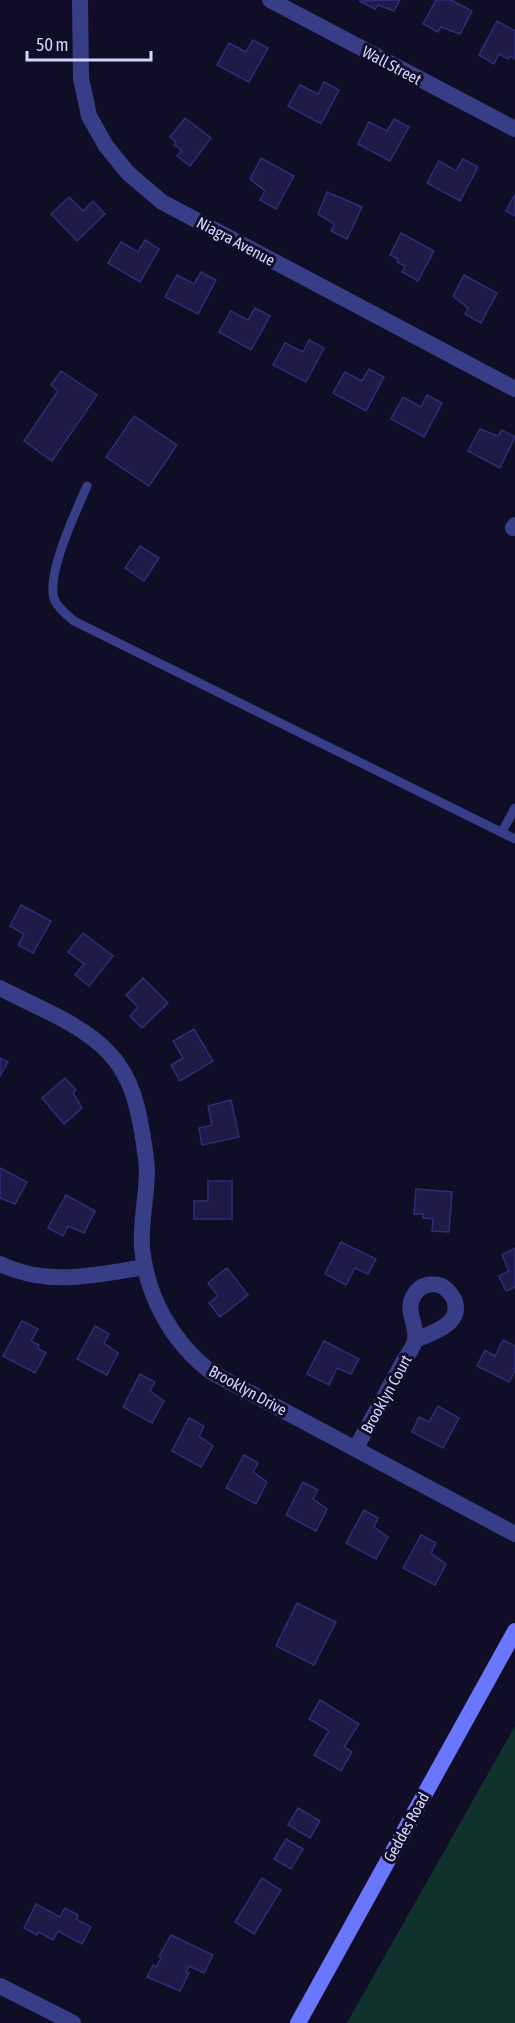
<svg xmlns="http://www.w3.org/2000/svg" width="515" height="2023" viewBox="0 0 515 2023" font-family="'Asap Condensed',sans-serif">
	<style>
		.green { fill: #11312c }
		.building { fill: #1f1a48; stroke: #322b75; stroke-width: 1.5 }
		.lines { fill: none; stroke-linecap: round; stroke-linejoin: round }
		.service { stroke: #383d87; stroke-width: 9 }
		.minor { stroke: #383d87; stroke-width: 16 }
		.tertiary { stroke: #383d87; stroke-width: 16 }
		.secondary { stroke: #6b76ff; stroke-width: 16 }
		.labels { text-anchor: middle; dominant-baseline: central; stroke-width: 6; stroke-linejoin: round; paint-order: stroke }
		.street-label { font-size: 16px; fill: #d4d4ff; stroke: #100e27 }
	</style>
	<rect width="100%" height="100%" fill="#100e27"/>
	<!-- green -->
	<path class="green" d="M515,1726V2023H347Z"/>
	<!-- building -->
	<g class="building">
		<path d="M400,0L394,11L378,5L375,9L359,1Z"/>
		<path d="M436,0H451L472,11L460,34L441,27L438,32L423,24Z"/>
		<path d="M497,21L515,31V59L510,56L508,59L499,54L494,64L479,55Z"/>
		<path d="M253,40L268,48L249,82L217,65L229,43L246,52Z"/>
		<path d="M324,82L339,90L321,124L288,106L300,85L318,94Z"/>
		<path d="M185,118L211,138L190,166L177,156L182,150L174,145L176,142L170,137Z"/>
		<path d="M394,119L409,127L390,161L358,144L369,122L387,131Z"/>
		<path d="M261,158L294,176L276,209L260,200L265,191L250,179Z"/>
		<path d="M463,159L478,167L460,201L427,183L439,161L456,171Z"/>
		<path d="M327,192L362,207L347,239L331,231L334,224L318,214Z"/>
		<path d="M515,194V216L506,211Z"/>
		<path d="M69,197L83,211L93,201L105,214L77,241L51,214Z"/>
		<path d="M401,233L434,251L418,281L402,272L405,266L397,262L398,259L390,255Z"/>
		<path d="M145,240L159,249L140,282L108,263L121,242L138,252Z"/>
		<path d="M201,272L216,280L198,314L165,297L177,275L194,284Z"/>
		<path d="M464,275L497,293L481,323L465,314L468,308L453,296Z"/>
		<path d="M255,308L270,316L251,350L219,332L231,311L248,320Z"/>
		<path d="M309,340L324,348L306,382L273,365L285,343L303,352Z"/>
		<path d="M369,369L384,377L366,411L333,393L345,372L362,381Z"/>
		<path d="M61,371L97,395L52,461L24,441L58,391L51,385Z"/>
		<path d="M427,395L442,403L424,437L391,419L403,397L421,407Z"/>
		<path d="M134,416L177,445L149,486L106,457Z"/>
		<path d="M480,429L498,436L502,430L515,437L500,468L468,451Z"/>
		<path d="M140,546L159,558L144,581L125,568Z"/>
		<path d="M21,905L51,921L33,953L18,945L24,934L10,926Z"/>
		<path d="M83,933L113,956L89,986L75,975L84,964L68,952Z"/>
		<path d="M143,978L168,1003L142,1028L130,1016L138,1007L126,995Z"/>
		<path d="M194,1029L213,1061L180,1081L171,1065L183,1058L173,1041Z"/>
		<path d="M0,1058L8,1062L0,1076Z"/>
		<path d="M65,1078L76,1090L73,1093L82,1108L64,1124L42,1098Z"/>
		<path d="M231,1100L239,1137L202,1145L199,1128L212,1125L208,1106Z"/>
		<path d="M0,1168L27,1182L15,1204L0,1198Z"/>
		<path d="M208,1181H232V1219H194V1201H208Z"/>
		<path d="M416,1189L452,1192L449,1232L432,1231L433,1219L423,1218V1214H414Z"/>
		<path d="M66,1195L95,1211L84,1233L68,1226L63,1236L48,1228Z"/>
		<path d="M341,1242L376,1259L368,1274L355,1268L346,1285L325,1274Z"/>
		<path d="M515,1248V1287L506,1291L499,1276L509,1271L502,1255Z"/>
		<path d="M227,1268L248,1295L220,1317L209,1303L218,1296L208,1283Z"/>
		<path d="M22,1321L38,1329L31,1341L39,1345L37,1348L46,1353L35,1373L3,1356Z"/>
		<path d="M95,1326L109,1334L104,1343L118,1353L107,1375L77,1359Z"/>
		<path d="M503,1340L515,1346V1371L509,1382L477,1366L485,1350L495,1356Z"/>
		<path d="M324,1341L359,1359L351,1374L337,1368L329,1385L307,1374Z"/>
		<path d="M140,1374L155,1382L150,1391L164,1401L152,1423L123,1407Z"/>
		<path d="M438,1406L459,1418L443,1448L412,1432L419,1417L429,1422Z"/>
		<path d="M189,1418L204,1426L199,1436L213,1446L201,1467L172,1451Z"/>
		<path d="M244,1455L258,1463L253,1472L267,1482L256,1504L226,1488Z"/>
		<path d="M303,1482L318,1490L313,1499L327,1509L316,1531L286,1515Z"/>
		<path d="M364,1510L378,1518L374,1527L388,1537L376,1559L346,1543Z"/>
		<path d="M421,1535L436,1543L431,1553L446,1564L435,1585L403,1568Z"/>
		<path d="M297,1603L336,1622L314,1665L276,1646Z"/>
		<path d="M320,1700L359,1724L344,1747L352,1752L341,1771L314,1755L329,1731L309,1719Z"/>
		<path d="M298,1808L320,1821L310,1838L288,1825Z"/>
		<path d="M286,1839L303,1849L291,1869L274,1859Z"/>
		<path d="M262,1878L281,1890L254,1934L235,1922Z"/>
		<path d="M36,1904L60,1917L65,1908L78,1915L76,1919L91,1927L82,1944L58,1931L53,1940L39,1932L37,1935L24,1928Z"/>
		<path d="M171,1935L213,1955L204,1973L189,1966L186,1972L189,1973L180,1991L147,1977L153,1965L156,1967L161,1958L159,1956Z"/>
	</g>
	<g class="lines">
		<!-- service -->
		<g class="service">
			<path d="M87,486C77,509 44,578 55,601C59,609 67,615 74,621L515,839"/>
			<path d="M502,832L515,808"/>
		</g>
		<!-- minor -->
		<g class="minor">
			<path d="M80,0L81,78L89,116L106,146L128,173L162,202L515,389"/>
			<path d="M270,0L515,129"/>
			<path d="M513,528L515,525"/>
			<path d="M0,988C34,1006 83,1024 109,1053C133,1078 139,1111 144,1144C145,1153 147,1162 147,1171C147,1197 140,1222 142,1248C147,1297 172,1342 211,1372L515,1534"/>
			<path d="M0,1264C48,1287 96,1275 145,1267"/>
			<path d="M356,1448C371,1420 387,1392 402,1364C406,1357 414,1347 415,1340C418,1325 404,1310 414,1295C420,1285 431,1282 442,1286C447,1289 451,1294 454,1299C464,1324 432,1333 415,1340"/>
		</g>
		<!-- tertiary -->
		<path class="tertiary" d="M0,1986L73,2023"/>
		<!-- secondary -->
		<path class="secondary" d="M298,2023L515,1631"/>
	</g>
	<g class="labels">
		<!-- street labels -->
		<g class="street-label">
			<text transform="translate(392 65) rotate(28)">Wall Street</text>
			<text transform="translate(236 241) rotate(28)">Niagra Avenue</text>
			<text transform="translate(248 1390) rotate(29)">Brooklyn Drive</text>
			<text transform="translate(386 1394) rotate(-61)">Brooklyn Court</text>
			<text transform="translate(406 1827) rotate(-61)">Geddes Road</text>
		</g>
	</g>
	<!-- scale -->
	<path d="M27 51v9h124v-9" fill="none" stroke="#d4d4ff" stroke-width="3"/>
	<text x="36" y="51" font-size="18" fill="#d4d4ff" stroke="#100e27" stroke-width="4.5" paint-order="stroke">50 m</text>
</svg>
